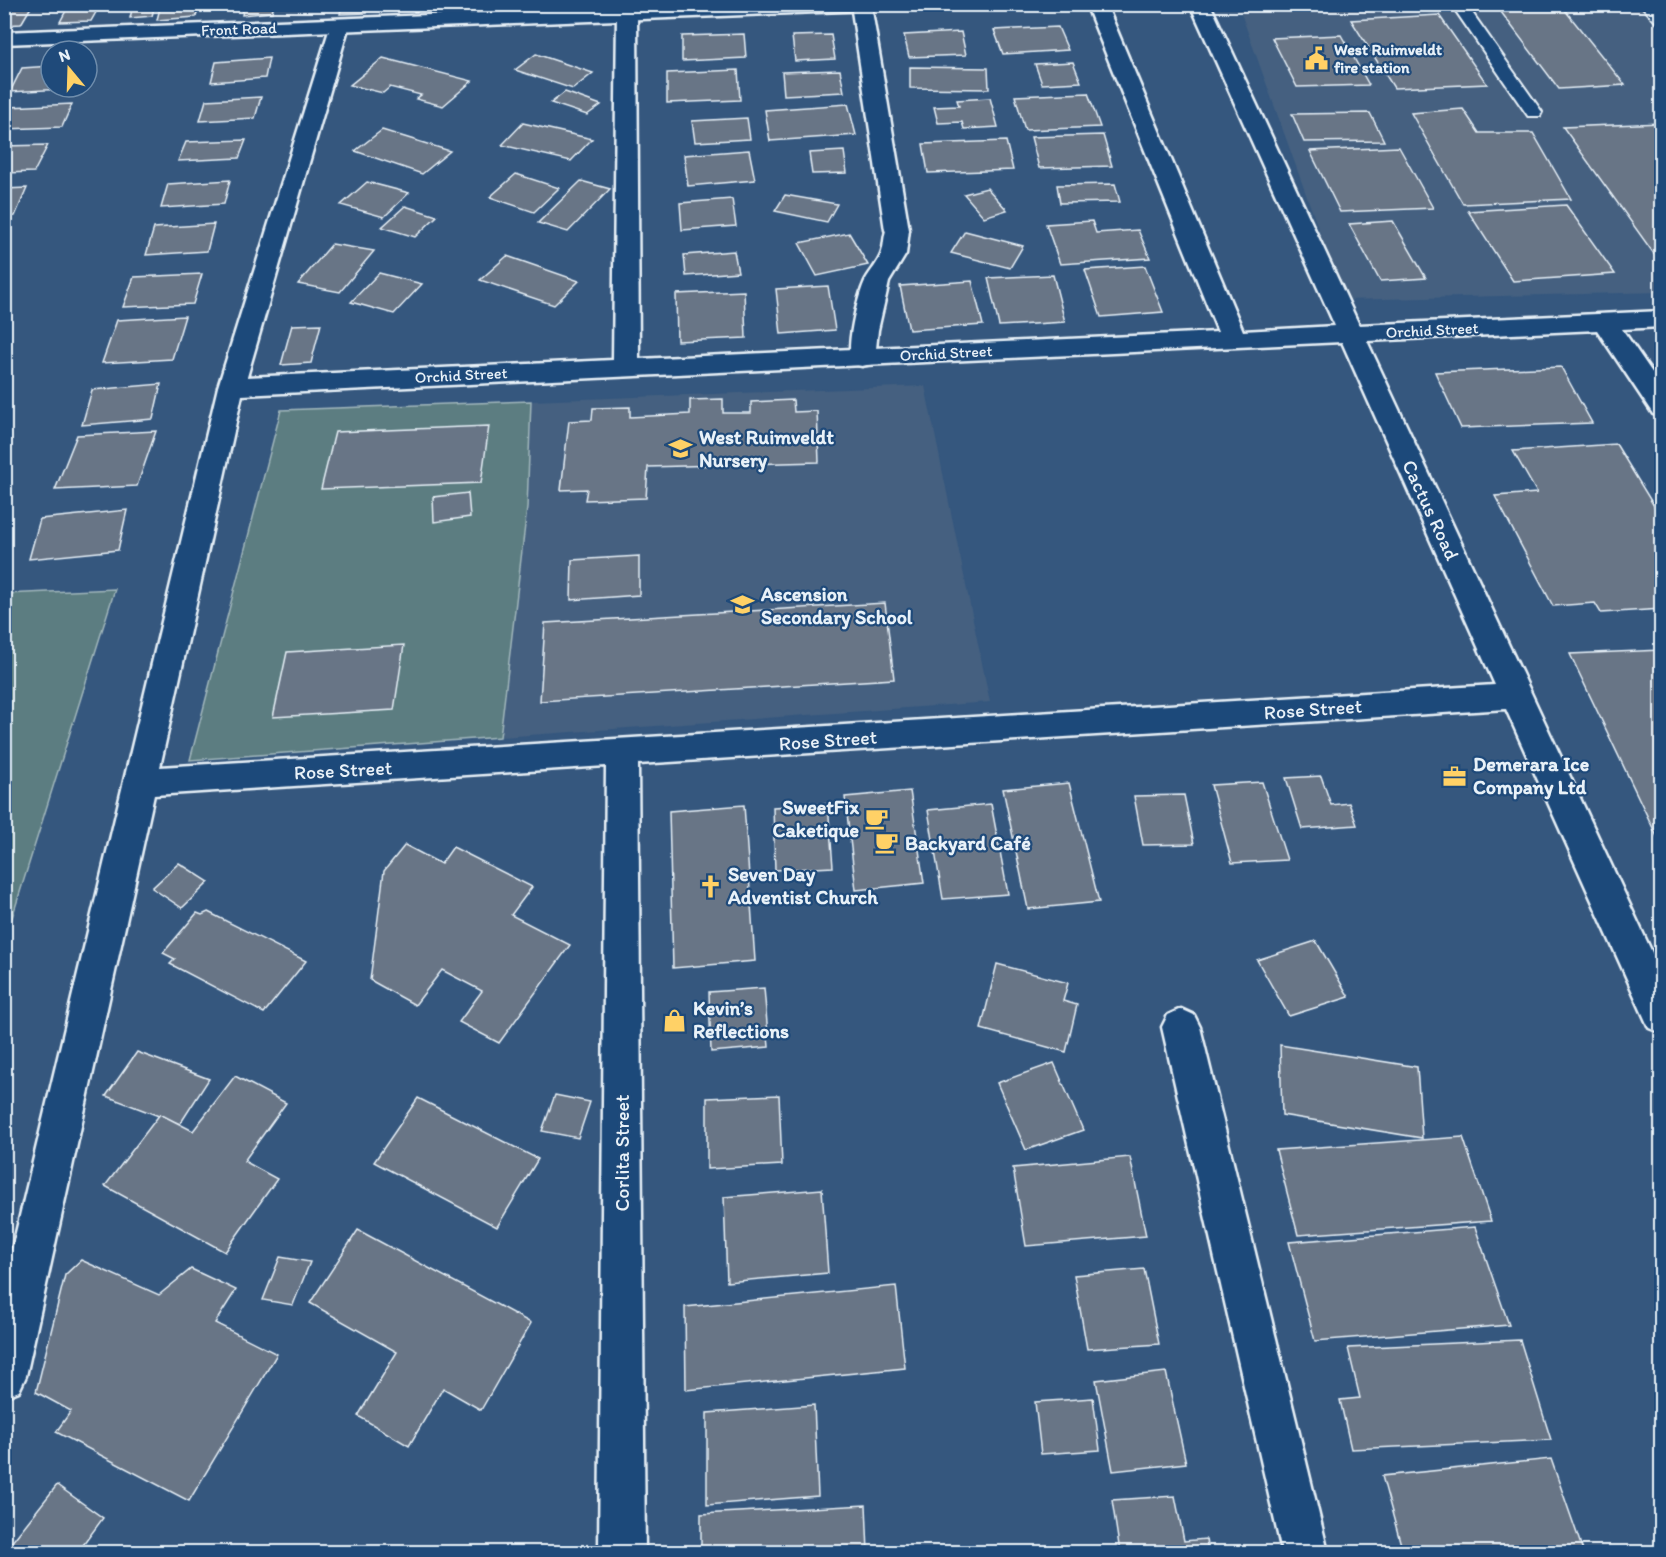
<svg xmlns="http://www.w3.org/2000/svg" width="1666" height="1557" viewBox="0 0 1666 1557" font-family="Itim,sans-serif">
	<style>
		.built { fill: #446080 }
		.green { fill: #5b7d81; stroke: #a2b7bc; stroke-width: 1.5 }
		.building { fill: #677486; stroke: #e8f1f8; stroke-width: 1.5 }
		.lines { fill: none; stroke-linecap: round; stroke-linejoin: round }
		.service-casing { stroke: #e8f1f8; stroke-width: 4 }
		.pedestrian-casing { stroke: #e8f1f8; stroke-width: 5 }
		.minor-casing { stroke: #e8f1f8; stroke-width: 5 }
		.tertiary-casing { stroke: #e8f1f8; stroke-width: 5 }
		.service { fill: #1f4a7a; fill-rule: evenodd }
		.pedestrian { fill: #1f4a7a; fill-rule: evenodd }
		.minor { fill: #1f4a7a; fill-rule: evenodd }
		.tertiary { fill: #1f4a7a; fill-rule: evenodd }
		.labels { text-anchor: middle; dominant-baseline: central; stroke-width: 4.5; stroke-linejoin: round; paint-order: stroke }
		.far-street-label { font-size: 16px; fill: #e8f1f8; stroke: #1f4a7a }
		.far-poi-label { font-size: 16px; font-weight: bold; fill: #e8f1f8; stroke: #1f4a7a; text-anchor: start }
		.poi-label { font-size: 20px; font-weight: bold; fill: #e8f1f8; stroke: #1f4a7a; text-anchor: start }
		.street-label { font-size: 20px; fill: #e8f1f8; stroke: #1f4a7a }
	</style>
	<rect width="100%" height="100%" fill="#35577e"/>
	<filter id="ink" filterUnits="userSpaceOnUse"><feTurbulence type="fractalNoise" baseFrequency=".0167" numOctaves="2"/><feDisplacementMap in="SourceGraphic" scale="12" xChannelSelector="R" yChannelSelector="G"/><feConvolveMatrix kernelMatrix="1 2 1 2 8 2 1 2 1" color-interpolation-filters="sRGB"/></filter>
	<g filter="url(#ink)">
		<!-- built -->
		<g class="built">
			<path d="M1238,5H1661V292L1344,300Z"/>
			<path d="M925,386L990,702L500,737L527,508L531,401Z"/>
		</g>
		<!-- green -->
		<g class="green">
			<path d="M531,401L527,508L500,737L190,760L281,410Z"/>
			<path d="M115,589L5,940V594Z"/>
		</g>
		<!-- building -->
		<g class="building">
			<path d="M155,4L152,16L130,18L133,5Z"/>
			<path d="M161,4H199L196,17L157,20Z"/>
			<path d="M244,4H274L272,12L242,15Z"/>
			<path d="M342,4H368L366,13L340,14Z"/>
			<path d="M393,4H414V8L393,10Z"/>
			<path d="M1495,4H1560L1625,85L1559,89Z"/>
			<path d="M69,5H100L91,21L60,22Z"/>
			<path d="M31,7L21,24L4,25V8Z"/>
			<path d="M1439,15L1487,84L1394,88L1351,20Z"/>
			<path d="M1058,27L1068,50L1003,54L994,30Z"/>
			<path d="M961,32L966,55L909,57L904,35Z"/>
			<path d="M744,34L746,58L682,61V36Z"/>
			<path d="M831,35L835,59L795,61L792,36Z"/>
			<path d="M1341,35L1369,85L1297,87L1272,38Z"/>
			<path d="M536,54L593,73L573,89L515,70Z"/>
			<path d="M269,58L265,78L211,82L216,62Z"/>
			<path d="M383,58L472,81L443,106L416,99L421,95L390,87L383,93L350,85Z"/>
			<path d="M1073,62L1081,82L1042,84L1035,64Z"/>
			<path d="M51,66V87L81,88L10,92L22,68Z"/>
			<path d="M910,67L988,68L989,89L910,88Z"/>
			<path d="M738,70L740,100L667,103V73Z"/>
			<path d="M840,70L844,92L784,95L782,72Z"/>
			<path d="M565,92L601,105L587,115L551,103Z"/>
			<path d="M1088,93L1100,127L1025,130L1015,96Z"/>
			<path d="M261,97L255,118L200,121L206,100Z"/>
			<path d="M990,98L998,127L964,129L962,122L938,123L934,107L959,106L957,100Z"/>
			<path d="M72,104L62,127L4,129V116L9,107Z"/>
			<path d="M848,104L856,135L770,141L765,110Z"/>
			<path d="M1463,109L1479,133H1533L1571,199L1463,204L1411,113Z"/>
			<path d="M1370,113L1384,141L1304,142L1292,114Z"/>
			<path d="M747,118L750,139L695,142L692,121Z"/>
			<path d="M523,123L592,139L571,161L502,145Z"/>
			<path d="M1662,123V265L1563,127Z"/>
			<path d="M382,130L450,151L422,174L355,151Z"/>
			<path d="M1103,135L1112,166L1039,168L1031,137Z"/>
			<path d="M246,140L239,158L178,161L186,142Z"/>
			<path d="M1006,141L1013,170L928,173L923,144Z"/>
			<path d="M48,145L34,172L4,173V146Z"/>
			<path d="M1399,147L1433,208L1340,212L1310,151Z"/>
			<path d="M749,150L755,180L688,186L684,155Z"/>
			<path d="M844,151L847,173L812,174L809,153Z"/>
			<path d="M516,174L559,188L534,212L490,197Z"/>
			<path d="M230,180L224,204L161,208L168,184Z"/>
			<path d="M581,181L610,189L568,232L538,223Z"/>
			<path d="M367,182L409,193L384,217L341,205Z"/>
			<path d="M1115,184L1120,202L1060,203L1057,185Z"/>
			<path d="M27,188L15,216L4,217V189Z"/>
			<path d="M987,188L1007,210L984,217L964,194Z"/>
			<path d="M785,195L837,204L827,222L775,211Z"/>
			<path d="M732,199L736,226L682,230L680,203Z"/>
			<path d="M1566,205L1615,274L1513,281L1468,211Z"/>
			<path d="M405,206L437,216L415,237L382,227Z"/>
			<path d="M1092,221L1096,233L1138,230L1150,258L1060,264L1046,224Z"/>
			<path d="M1393,221L1426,278L1380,281L1349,224Z"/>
			<path d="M214,224L207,251L146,255L154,228Z"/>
			<path d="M965,231L1023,246L1010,268L951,253Z"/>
			<path d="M849,233L868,265L817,276L799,243Z"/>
			<path d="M332,244L374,251L340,292L298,284Z"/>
			<path d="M734,251L738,272L686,276L684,255Z"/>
			<path d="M507,256L579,281L554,305L480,280Z"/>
			<path d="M1145,266L1163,312L1101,317L1085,270Z"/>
			<path d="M379,273L422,284L394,314L351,302Z"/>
			<path d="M202,274L193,304L123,307L134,277Z"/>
			<path d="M1053,275L1065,322L999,326L988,278Z"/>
			<path d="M972,281L983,325L909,330L900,286Z"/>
			<path d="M828,286L835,330L781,334L776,289Z"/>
			<path d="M744,291L746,338L677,341L676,294Z"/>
			<path d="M185,316L172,359L102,363L117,320Z"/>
			<path d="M321,324L311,363L281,365L292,325Z"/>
			<path d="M1561,367L1592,423L1461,428L1435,372Z"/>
			<path d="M161,384L153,419L82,425L92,390Z"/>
			<path d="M723,399V413H751V402L793,400L794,412L817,411L819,462L648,467L646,498L585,500L587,489L561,490L569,421L592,420L593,408L630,407V417L690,414V400Z"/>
			<path d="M489,426L481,483L321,489L335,432Z"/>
			<path d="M156,431L137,486L55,490L77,435Z"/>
			<path d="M1616,444L1662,519V609L1601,613L1595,603L1553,606L1495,496L1537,493L1513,451Z"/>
			<path d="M468,493L470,517L434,522L433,497Z"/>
			<path d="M127,510L118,550L29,559L40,519Z"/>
			<path d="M639,556V595L571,600L572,560Z"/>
			<path d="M885,603L894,679L540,701L545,623Z"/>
			<path d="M404,645L394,710L273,717L287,652Z"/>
			<path d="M1662,650V847L1570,654Z"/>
			<path d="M1321,776L1331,805L1349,803L1357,825L1302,829L1286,778Z"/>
			<path d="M1262,782L1287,860L1232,863L1211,785Z"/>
			<path d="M1069,783L1099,902L1028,909L1003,789Z"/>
			<path d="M910,791L924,883L856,890L845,797Z"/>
			<path d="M1184,795L1194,844L1143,845L1134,796Z"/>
			<path d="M828,804L833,867L775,870L773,807Z"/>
			<path d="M991,804L1008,894L943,899L928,810Z"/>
			<path d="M744,805L755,961L673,968L669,811Z"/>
			<path d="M405,845L441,864L453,847L532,887L511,915L570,945L499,1043L459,1022L482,991L442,970L415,1005L370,980L384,871Z"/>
			<path d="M179,863L209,882L182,908L152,888Z"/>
			<path d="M208,912L306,961L264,1013L170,964L175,959L163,953L197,913L202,915Z"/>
			<path d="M1316,941L1349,997L1289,1016L1257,960Z"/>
			<path d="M997,964L1068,983L1063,1001L1077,1005L1066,1052L981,1029Z"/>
			<path d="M764,988L769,1047L711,1052L709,992Z"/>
			<path d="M1280,1045L1417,1067L1422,1138L1282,1115Z"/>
			<path d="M137,1052L209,1079L180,1124L106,1096Z"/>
			<path d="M1054,1063L1083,1130L1026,1150L997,1083Z"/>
			<path d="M235,1076L286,1103L244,1161L277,1179L225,1252L105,1186L160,1114L193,1131Z"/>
			<path d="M555,1095L590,1102L578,1138L542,1131Z"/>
			<path d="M779,1095L782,1165L707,1169V1098Z"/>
			<path d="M418,1098L538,1159L497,1227L374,1162Z"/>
			<path d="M1463,1137L1491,1221L1298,1235L1276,1150Z"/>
			<path d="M1130,1157L1146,1236L1026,1246L1013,1168Z"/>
			<path d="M822,1189L828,1273L727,1282L724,1197Z"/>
			<path d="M1475,1227L1509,1325L1315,1341L1289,1242Z"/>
			<path d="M358,1230L531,1323L481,1410L443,1388L409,1446L358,1416L397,1352L310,1303Z"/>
			<path d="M280,1257L310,1262L293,1305L263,1300Z"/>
			<path d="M81,1260L159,1295L191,1269L236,1290L215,1323L277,1354L189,1501L56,1432L71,1411L36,1392L65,1275Z"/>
			<path d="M1144,1269L1159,1344L1087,1349L1074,1275Z"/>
			<path d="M896,1286L905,1368L686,1390L685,1307Z"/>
			<path d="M1520,1340L1551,1440L1351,1449L1340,1400L1360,1398L1348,1348Z"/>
			<path d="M1166,1372L1186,1463L1113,1471L1096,1380Z"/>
			<path d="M1093,1398L1100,1450L1041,1454L1035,1402Z"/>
			<path d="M814,1405L818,1496L707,1505V1413Z"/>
			<path d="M1551,1459L1583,1551L1403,1552L1382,1476Z"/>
			<path d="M57,1485L103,1518L78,1552H4Z"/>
			<path d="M1175,1496L1184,1541L1206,1539L1208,1552H1120L1112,1500Z"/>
			<path d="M866,1505L868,1552H701V1514Z"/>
		</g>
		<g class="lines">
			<defs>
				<g id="service">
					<path d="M1451,4H1466L1542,112L1540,116H1528Z"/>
					<path d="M1640,4H1656L1662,10V25L1657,23Z"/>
				</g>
				<path id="pedestrian" d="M897,223L905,225L909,230L906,254L889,282L878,330L875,358L871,364L862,366L853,364C844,351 858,296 865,281C870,271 879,263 882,252C885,243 883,233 889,225Z"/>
				<g id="minor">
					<path d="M851,4L871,5L909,230L905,235H889L885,230Z"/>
					<path d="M1086,4H1106L1243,331L1335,326L1190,4H1210L1359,325L1662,311V327L1622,329L1662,387V417L1653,414L1597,330L1367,341L1662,974V1033L1649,1028L1506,709L638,764L645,1552H599L606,766L154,795L26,1376L19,1391L4,1397V1283L218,387L332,21H346L349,25L247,377L613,360L617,14L620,10H634L637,14L639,359L1218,332ZM1342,342L1495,685L160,767L242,395Z"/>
					<path d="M1181,1009L1194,1015L1200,1027L1328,1552H1282L1162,1027L1168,1015Z"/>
				</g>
				<path id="tertiary" d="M706,4H880L870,10L4,44V32Z"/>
			</defs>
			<!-- service casing -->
			<use href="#service" class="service-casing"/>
			<!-- pedestrian casing -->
			<use href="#pedestrian" class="pedestrian-casing"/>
			<!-- minor casing -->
			<use href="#minor" class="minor-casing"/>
			<!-- tertiary casing -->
			<use href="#tertiary" class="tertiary-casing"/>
			<!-- service -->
			<use href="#service" class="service"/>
			<!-- pedestrian -->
			<use href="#pedestrian" class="pedestrian"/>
			<!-- minor -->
			<use href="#minor" class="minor"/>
			<!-- tertiary -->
			<use href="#tertiary" class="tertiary"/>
		</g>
	</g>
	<!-- icons -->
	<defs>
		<symbol id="civic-bare" viewBox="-9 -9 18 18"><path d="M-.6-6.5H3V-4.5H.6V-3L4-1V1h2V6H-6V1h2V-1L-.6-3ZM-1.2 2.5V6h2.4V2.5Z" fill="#ffd166" stroke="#1f4a7a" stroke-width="2.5" paint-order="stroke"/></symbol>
		<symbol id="school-bare" viewBox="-9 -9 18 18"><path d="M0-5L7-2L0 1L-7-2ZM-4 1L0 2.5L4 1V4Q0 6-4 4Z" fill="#ffd166" stroke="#1f4a7a" stroke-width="2.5" paint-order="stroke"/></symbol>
		<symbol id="office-bare" viewBox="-9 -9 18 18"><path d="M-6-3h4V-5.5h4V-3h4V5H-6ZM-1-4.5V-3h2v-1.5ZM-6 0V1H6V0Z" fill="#ffd166" stroke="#1f4a7a" stroke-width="2.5" paint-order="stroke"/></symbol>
		<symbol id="cafe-bare" viewBox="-9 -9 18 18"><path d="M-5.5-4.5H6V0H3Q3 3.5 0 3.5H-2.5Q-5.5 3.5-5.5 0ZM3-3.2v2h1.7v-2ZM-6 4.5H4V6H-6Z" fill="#ffd166" stroke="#1f4a7a" stroke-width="2.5" paint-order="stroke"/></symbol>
		<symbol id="church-bare" viewBox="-9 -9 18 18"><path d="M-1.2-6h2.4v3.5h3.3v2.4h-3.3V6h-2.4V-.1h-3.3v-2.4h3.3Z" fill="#ffd166" stroke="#1f4a7a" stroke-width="2.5" paint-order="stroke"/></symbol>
		<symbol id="shop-bare" viewBox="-9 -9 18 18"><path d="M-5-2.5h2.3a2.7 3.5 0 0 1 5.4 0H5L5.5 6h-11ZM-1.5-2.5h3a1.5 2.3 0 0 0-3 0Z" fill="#ffd166" stroke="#1f4a7a" stroke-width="2.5" paint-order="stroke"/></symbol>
	</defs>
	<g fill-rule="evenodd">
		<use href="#civic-bare" x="1300" y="42" width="33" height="33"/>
		<use href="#school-bare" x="664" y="432" width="33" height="33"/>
		<use href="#school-bare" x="726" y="588" width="33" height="33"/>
		<use href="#office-bare" x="1438" y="760" width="33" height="33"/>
		<use href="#cafe-bare" x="860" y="802" width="33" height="33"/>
		<use href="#cafe-bare" x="870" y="826" width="33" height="33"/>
		<use href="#church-bare" x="694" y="870" width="33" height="33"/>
		<use href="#shop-bare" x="658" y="1004" width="33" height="33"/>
	</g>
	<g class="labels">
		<!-- far-street labels -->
		<g class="far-street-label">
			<text transform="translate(239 29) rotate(-2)">Front Road</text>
			<text transform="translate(1432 330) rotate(-3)">Orchid Street</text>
			<text transform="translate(946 353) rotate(-3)">Orchid Street</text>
			<text transform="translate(461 375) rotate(-3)">Orchid Street</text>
		</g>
		<!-- far-poi labels -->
		<g class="far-poi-label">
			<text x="1334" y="49">West Ruimveldt<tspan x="1334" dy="18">fire station</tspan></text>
		</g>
		<!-- poi labels -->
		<g class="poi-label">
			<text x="699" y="437">West Ruimveldt<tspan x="699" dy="23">Nursery</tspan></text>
			<text x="761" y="594">Ascension<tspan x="761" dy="23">Secondary School</tspan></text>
			<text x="1473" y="764">Demerara Ice<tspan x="1473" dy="23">Company Ltd</tspan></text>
			<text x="859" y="807" text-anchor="end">SweetFix<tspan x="859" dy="23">Caketique</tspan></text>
			<text x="905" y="843">Backyard Café</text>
			<text x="728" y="874">Seven Day<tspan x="728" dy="23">Adventist Church</tspan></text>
			<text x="693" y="1008">Kevin’s<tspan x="693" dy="23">Reflections</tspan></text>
		</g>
		<!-- street labels -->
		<g class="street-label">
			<text transform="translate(1431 510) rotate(65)">Cactus Road</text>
			<text transform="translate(1313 709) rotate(-4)">Rose Street</text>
			<text transform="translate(828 740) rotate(-4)">Rose Street</text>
			<text transform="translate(343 770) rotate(-3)">Rose Street</text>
			<text transform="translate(622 1153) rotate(-90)">Corlita Street</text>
		</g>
	</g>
	<!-- margin -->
	<rect width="1666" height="1557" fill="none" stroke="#1f4a7a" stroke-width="24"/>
	<rect x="12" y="12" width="1642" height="1533" fill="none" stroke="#e8f1f8" stroke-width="2" filter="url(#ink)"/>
	<!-- north arrow -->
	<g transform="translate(69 69) rotate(341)"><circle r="28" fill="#1f4a7a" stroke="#6f8dac" stroke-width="1.5"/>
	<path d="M0-4.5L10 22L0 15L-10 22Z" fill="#ffd166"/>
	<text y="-9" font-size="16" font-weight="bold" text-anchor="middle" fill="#e8f1f8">N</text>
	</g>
</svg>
